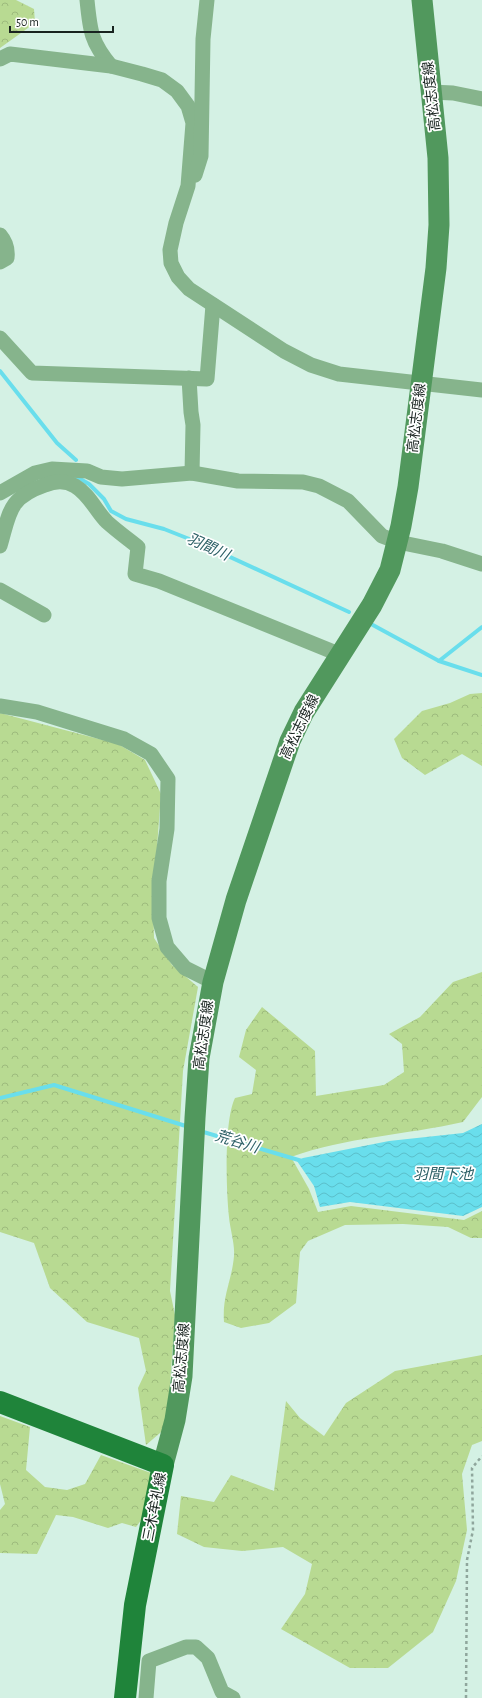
<svg xmlns="http://www.w3.org/2000/svg" width="482" height="1698" viewBox="0 0 482 1698" font-family="'Alegreya Sans','Noto Sans JP',sans-serif">
	<style>
		.forest { fill: url(#forest-crowns) }
		.water { fill: url(#water-waves) }
		.lines { fill: none; stroke-linecap: round; stroke-linejoin: round }
		.stream { stroke: #69deec; stroke-width: 4 }
		.path { stroke: #8fa69c; stroke-width: 2.5; stroke-dasharray: 3 3; stroke-linecap: butt }
		.minor { stroke: #86b48c; stroke-width: 15 }
		.secondary { stroke: #51985d; stroke-width: 21 }
		.primary { stroke: #1f843a; stroke-width: 22 }
		.labels { text-anchor: middle; dominant-baseline: central; stroke-width: 3.5; stroke-linejoin: round; paint-order: stroke }
		.street-label { font-size: 14px; fill: #18231f; stroke: #fff }
		.water-label { font-size: 15px; font-style: italic; fill: #2d6066; stroke: #fff }
	</style>
	<defs>
		<pattern id="forest-crowns" width="20" height="18" patternUnits="userSpaceOnUse"><rect width="20" height="18" fill="#b8da92"/><path d="M2 6a3 3 0 1 1 6 0M12 15a3 3 0 1 1 6 0" fill="none" stroke="#9dbb7d"/></pattern>
		<pattern id="water-waves" width="16" height="10" patternUnits="userSpaceOnUse"><rect width="16" height="10" fill="#69deec"/><path d="M0 5q4-4 8 0t8 0" fill="none" stroke="#5abeca"/></pattern>
	</defs>
	<rect width="100%" height="100%" fill="#d4f1e4"/>
	<!-- forest -->
	<g class="forest">
		<path d="M0,0H16L34,9L35,23L0,48Z"/>
		<path d="M482,693V766L462,754L425,775L402,758L394,739L422,711L450,703L470,694Z"/>
		<path d="M0,713L118,744L145,760L161,794L153,900L154,938L172,965L198,987L183,1071L170,1291L175,1315L167,1427L146,1445L138,1388L146,1371L139,1338L87,1322L50,1288L34,1243L0,1232Z"/>
		<path d="M482,972V1097L463,1122C406,1135 346,1137 291,1157L309,1189L318,1212L351,1206L464,1220L482,1211V1238H471L448,1227L403,1224L345,1225L308,1241L300,1252L296,1303L269,1323L241,1328L224,1322C222,1296 232,1280 234,1256C235,1244 230,1229 229,1217C226,1190 224,1120 235,1098L252,1094L256,1070L239,1057L246,1030L262,1007L315,1051L316,1096L384,1085L404,1072L402,1044L389,1034L420,1017L453,982Z"/>
		<path d="M482,1355V1441L472,1445L462,1474L467,1530L456,1581L433,1632L388,1668H350L281,1629L305,1594L312,1564L283,1547L242,1551L204,1547L177,1534L181,1496L214,1502L231,1475L274,1491L286,1401L300,1418L324,1436L346,1403L395,1371Z"/>
		<path d="M0,1416L30,1427L26,1470L45,1487L67,1490L85,1484L101,1455L151,1473L145,1515L136,1527L122,1523L108,1528L73,1517L56,1515L37,1554L0,1553V1510L5,1504L0,1484Z"/>
	</g>
	<!-- water -->
	<path class="water" d="M482,1124V1207L463,1216L350,1202L320,1207L314,1186L297,1161L303,1158L389,1141L463,1133Z"/>
	<g class="lines">
		<!-- stream -->
		<g class="stream">
			<path d="M0,371L57,443L76,460"/>
			<path d="M75,476L89,484L104,499L111,511L126,519L164,529L202,544L349,612"/>
			<path d="M371,624L439,661L482,675"/>
			<path d="M439,661L482,627"/>
			<path d="M0,1098L54,1085L189,1127"/>
			<path d="M200,1131L302,1161"/>
		</g>
		<!-- path -->
		<path class="path" d="M466,1698L467,1560L473,1530L472,1468L482,1456"/>
		<!-- minor -->
		<g class="minor">
			<path d="M87,0C90,31 91,42 111,66"/>
			<path d="M0,59L10,54L111,66L142,74L162,80L177,91L188,106L193,123L188,186L176,223L170,250L171,263L178,277L189,289L284,351L311,365L339,374L482,390"/>
			<path d="M431,92L453,93L482,99"/>
			<path d="M195,175L201,156L203,39L207,0"/>
			<path d="M0,235C6,242 8,250 7,258L0,262"/>
			<path d="M0,338L32,373L207,379L213,305"/>
			<path d="M189,378L191,412L193,425L192,473"/>
			<path d="M0,493L35,473L52,469L87,471L101,477L122,479L192,473L238,481L303,482L319,486L348,501L382,536L398,542L442,551L482,564"/>
			<path d="M0,546C10,512 8,498 45,485C55,481 65,480 75,486C89,494 96,511 107,522C117,531 128,539 138,547L135,574L159,581L341,655"/>
			<path d="M0,590L44,615"/>
			<path d="M0,706L37,712L124,739L151,754L168,779L167,829L159,881V918L167,947L185,968L213,982"/>
			<path d="M146,1698L149,1661L186,1647H196L208,1658L222,1692L233,1698"/>
		</g>
		<!-- secondary -->
		<path class="secondary" d="M163,1465L175,1420L182,1376L195,1118L199,1058L213,982L236,900L290,741L304,712L372,605L390,570L401,526L408,487L436,268L439,225L438,158L422,0"/>
		<!-- primary -->
		<path class="primary" d="M0,1402L163,1465L135,1605L125,1698"/>
	</g>
	<g class="labels">
		<!-- street labels -->
		<g class="street-label">
			<text transform="translate(432 96) rotate(-96)">高松志度線</text>
			<text transform="translate(417 418) rotate(-83)">高松志度線</text>
			<text transform="translate(300 727) rotate(-64)">高松志度線</text>
			<text transform="translate(204 1035) rotate(-82)">高松志度線</text>
			<text transform="translate(182 1358) rotate(-85)">高松志度線</text>
			<text transform="translate(155 1507) rotate(-79)">三木牟礼線</text>
		</g>
		<!-- water labels -->
		<g class="water-label">
			<text transform="translate(208 547) rotate(24)">羽間川</text>
			<text transform="translate(237 1142) rotate(17)">荒谷川</text>
			<text x="443" y="1174">羽間下池</text>
		</g>
	</g>
	<!-- scale -->
	<path d="M10 26v6h103v-6" fill="none" stroke="#18231f" stroke-width="2"/>
	<text x="16" y="26" font-size="12" fill="#18231f" stroke="#ffffff" stroke-width="3" paint-order="stroke">50 m</text>
</svg>
